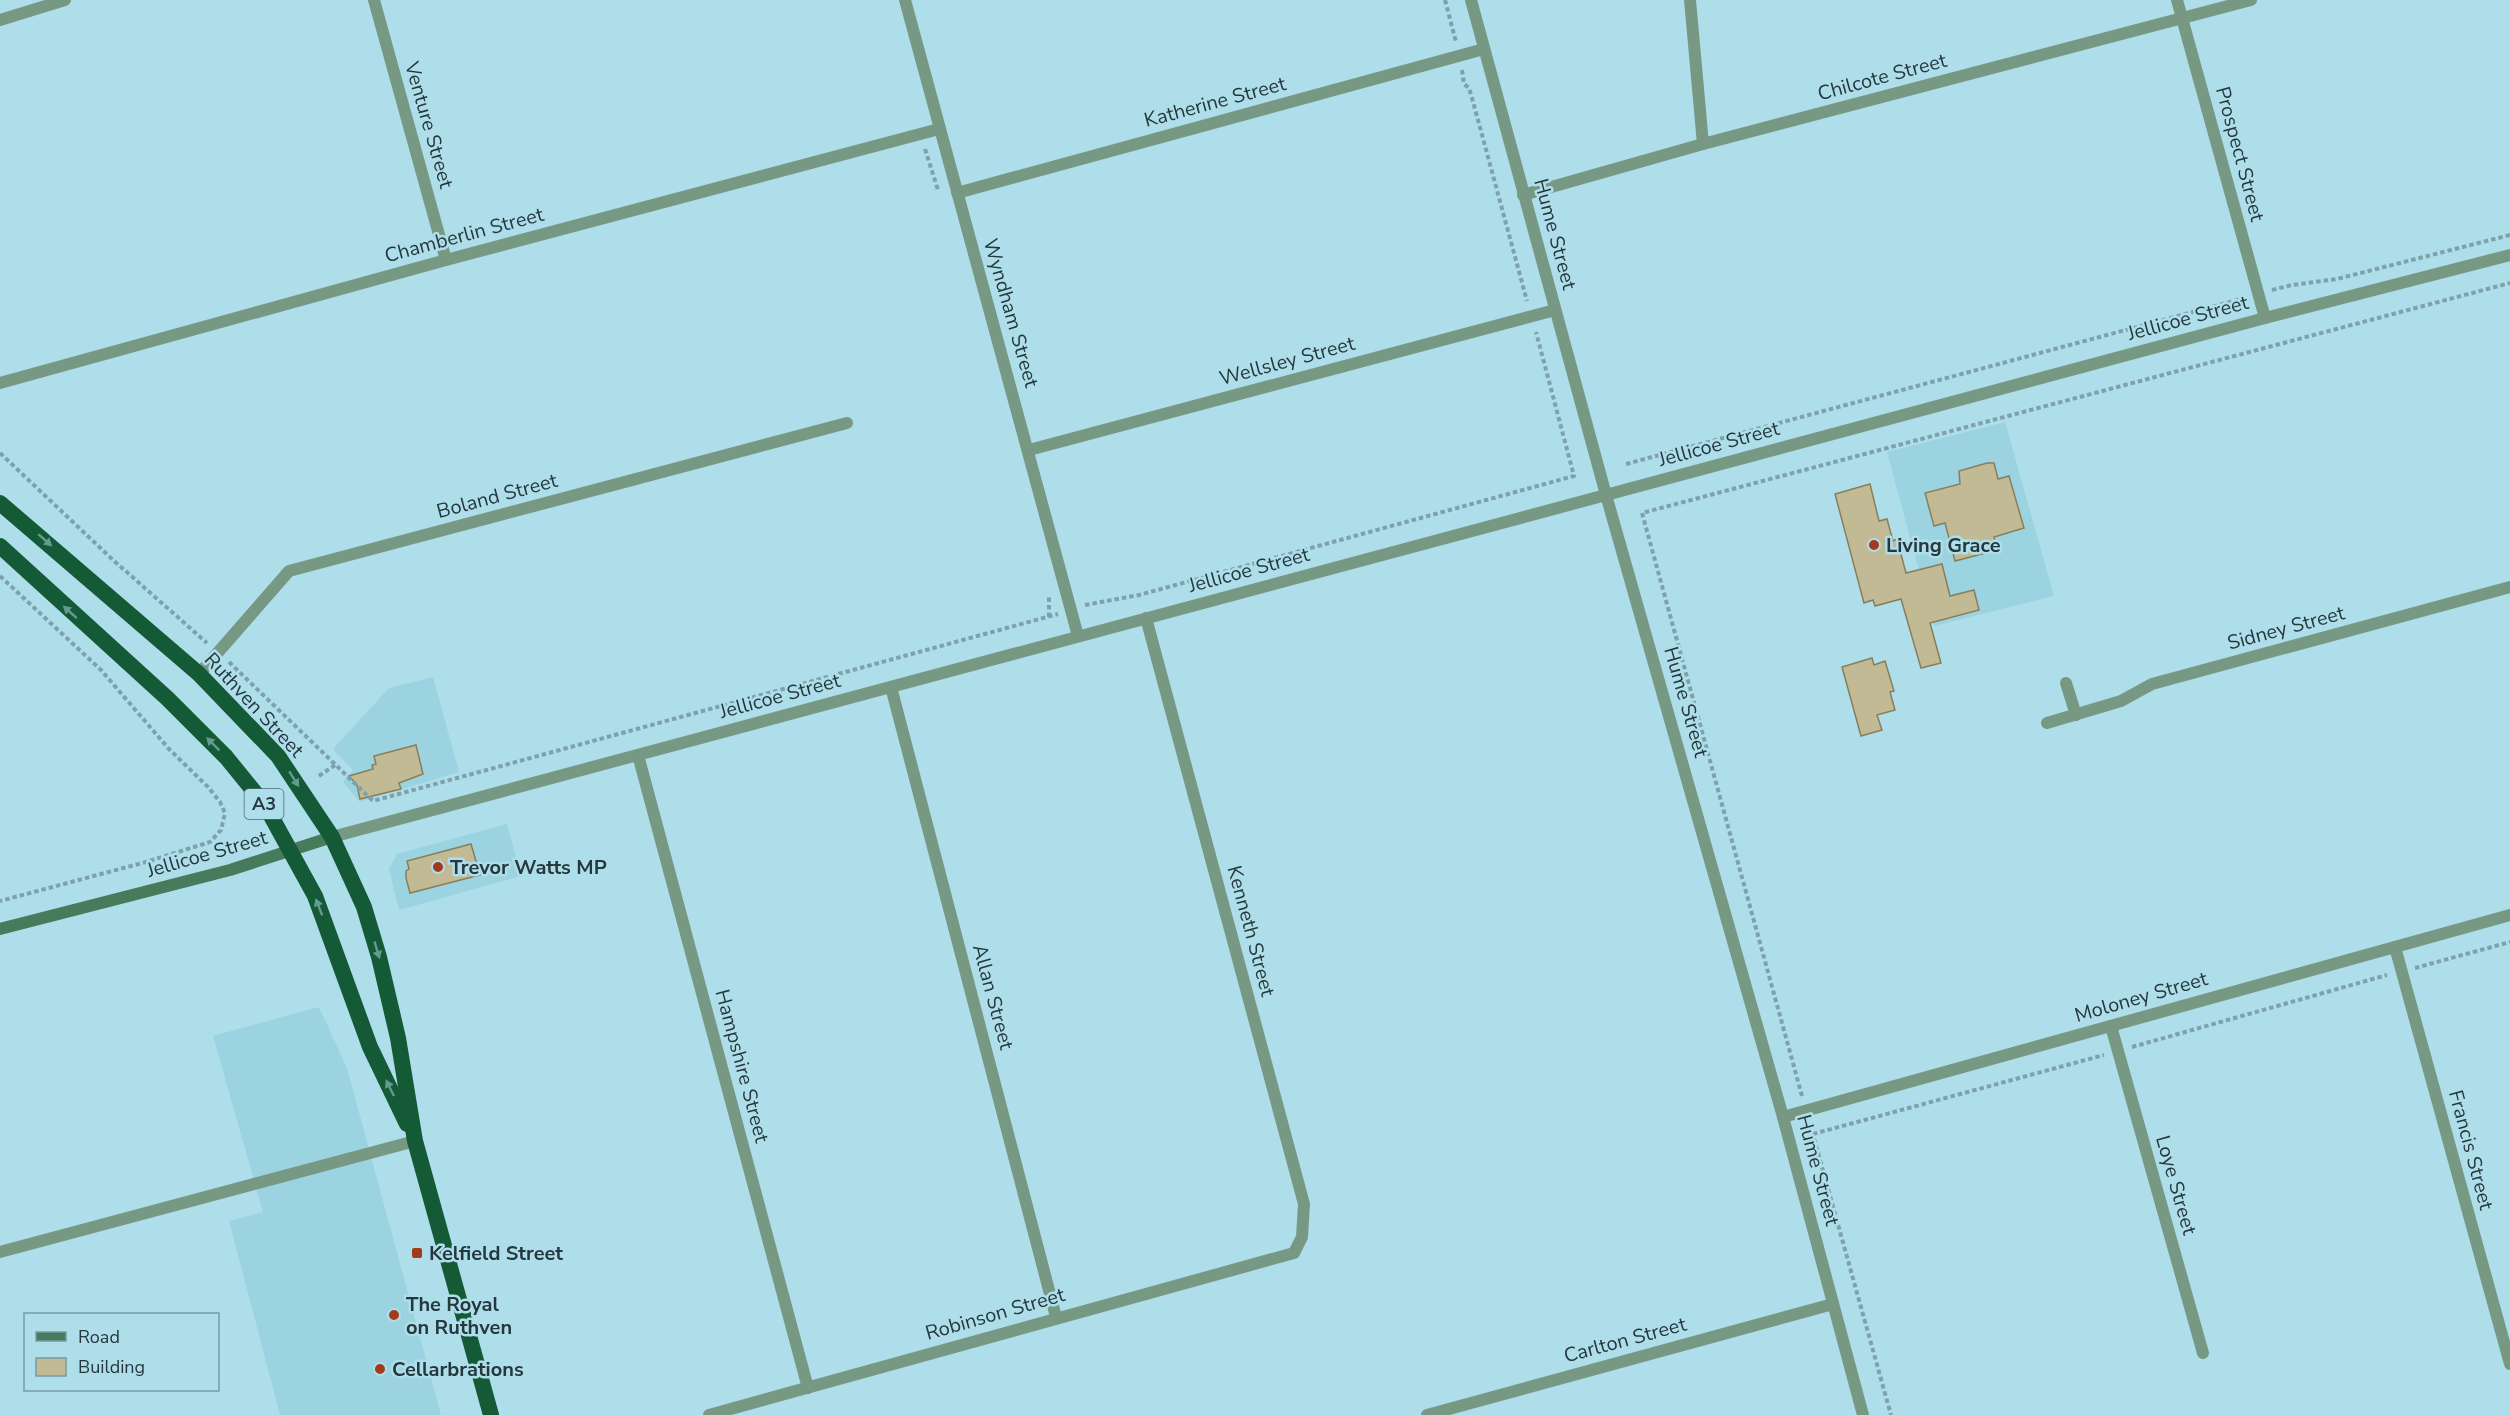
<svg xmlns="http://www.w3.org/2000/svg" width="2510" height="1415" viewBox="0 0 2510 1415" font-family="'Nunito Sans',sans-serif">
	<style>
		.built { fill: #9bd3e1 }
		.building { fill: #c2ba94; stroke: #877f5c; stroke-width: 1.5 }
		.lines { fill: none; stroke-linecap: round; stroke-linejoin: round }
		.path { stroke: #7da2ac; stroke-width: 4; stroke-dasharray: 4.5 3; stroke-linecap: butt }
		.minor { stroke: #779883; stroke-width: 12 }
		.tertiary { stroke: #779883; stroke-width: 12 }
		.secondary { stroke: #487a5c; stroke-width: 12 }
		.trunk { stroke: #155a37; stroke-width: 16 }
		.oneway { fill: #629c91 }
		.poi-dot { fill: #a23a1b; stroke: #afdeeb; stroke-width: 2 }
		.labels { text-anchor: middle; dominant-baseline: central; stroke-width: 5; stroke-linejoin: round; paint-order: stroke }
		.shield { fill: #afdeeb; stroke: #4e6a71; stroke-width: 1.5 }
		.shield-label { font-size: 18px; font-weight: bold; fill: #25383d }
		.street-label { font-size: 20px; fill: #25383d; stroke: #afdeeb }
		.poi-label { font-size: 20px; font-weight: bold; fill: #25383d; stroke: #afdeeb; text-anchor: start }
	</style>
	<rect width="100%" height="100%" fill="#afdeeb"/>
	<!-- built -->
	<g class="built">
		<path d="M2005,422L2054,596L1934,626L1887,452Z"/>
		<path d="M433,677L459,772L360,802L343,782L353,770L333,749L389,688Z"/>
		<path d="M507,824L521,876L399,910L389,869L397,854Z"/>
		<path d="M319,1007L347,1068L441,1415H280L229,1221L263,1212L213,1036Z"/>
	</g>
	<!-- building -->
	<g class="building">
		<path d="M1987,463H1994L1998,479L2009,476L2024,528L1994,537L1997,550L1955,561L1945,523L1934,526L1925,493L1960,484L1959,471Z"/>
		<path d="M1870,484L1879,521L1887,519L1893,541L1897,539L1906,573L1942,564L1950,596L1974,590L1979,610L1930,623L1941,663L1921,668L1901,599L1875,606L1873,600L1864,603L1835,494Z"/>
		<path d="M1872,658L1874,665L1885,661L1894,691L1890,692L1895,710L1877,715L1882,730L1861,736L1842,667Z"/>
		<path d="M416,745L423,774L399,783L401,789L360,799L357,785L349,776L373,769L372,765L376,764L374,756Z"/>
		<path d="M471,844L480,875L410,893L406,878V871L409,869L407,861Z"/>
	</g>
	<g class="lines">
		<!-- path -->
		<g class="path">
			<path d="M1445,0L1456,42"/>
			<path d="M1462,70L1464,84L1469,88L1472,98L1527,301"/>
			<path d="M925,149L938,190"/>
			<path d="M2272,290L2292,285L2337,279L2510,235"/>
			<path d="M0,453L112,559L207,643"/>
			<path d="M1626,464L2245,298"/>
			<path d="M0,576L101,670L169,749L208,787L220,802L225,813L221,830L210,842L146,862L0,901"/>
			<path d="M1085,605L1139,595L1574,476L1536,332"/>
			<path d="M1049,617V597"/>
			<path d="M229,662L373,801L1058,614"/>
			<path d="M319,776L335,765"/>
			<path d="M2415,968L2510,942"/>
			<path d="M2132,1047L2387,975"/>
			<path d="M1802,1096L1642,513L2510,283"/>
			<path d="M1810,1124L1891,1415"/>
			<path d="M1813,1134L2104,1055"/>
		</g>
		<!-- minor -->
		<g class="minor">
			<path d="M374,0L446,260"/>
			<path d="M905,0L1078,636"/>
			<path d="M1690,0L1703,144"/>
			<path d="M2177,0L2265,318"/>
			<path d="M0,20L65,0"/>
			<path d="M957,193L1484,49"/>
			<path d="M1523,195L1703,144L2251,0"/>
			<path d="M0,383L446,260L939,129"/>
			<path d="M1029,450L1555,310"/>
			<path d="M199,674L289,571L847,423"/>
			<path d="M2066,683L2076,715"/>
			<path d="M891,687L1056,1317"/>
			<path d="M2047,723L2121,701L2152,684L2510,587"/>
			<path d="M638,755L808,1388"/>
			<path d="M2395,947L2510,1364"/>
			<path d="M2111,1026L2203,1353"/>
			<path d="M1783,1117L2510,915"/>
			<path d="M0,1252L415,1141"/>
			<path d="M709,1415L1294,1253L1302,1237L1304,1204L1146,618"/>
			<path d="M1427,1415L1833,1304"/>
		</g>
		<!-- tertiary -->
		<g class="tertiary">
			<path d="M1471,0L1606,495L1783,1117L1863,1415"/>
			<path d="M332,837L2265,318L2510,255"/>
		</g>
		<!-- secondary -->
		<path class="secondary" d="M0,929L230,870L332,837"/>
		<!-- trunk -->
		<g class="trunk">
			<path d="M0,503L199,674L278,756L332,837L364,907L379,957L398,1038L415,1141L491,1415"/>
			<path d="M0,546L168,699L226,757L265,805L315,896L370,1047L407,1124"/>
		</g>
	</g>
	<!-- one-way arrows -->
	<defs><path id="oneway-solid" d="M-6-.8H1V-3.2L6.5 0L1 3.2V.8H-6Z" transform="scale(1.5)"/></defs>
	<g class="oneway">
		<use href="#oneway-solid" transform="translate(45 540) rotate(41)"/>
		<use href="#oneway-solid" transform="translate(70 612) rotate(-138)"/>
		<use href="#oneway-solid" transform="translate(213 744) rotate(-135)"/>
		<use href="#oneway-solid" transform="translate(294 779) rotate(58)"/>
		<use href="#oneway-solid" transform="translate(319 907) rotate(-111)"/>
		<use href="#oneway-solid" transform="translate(377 950) rotate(74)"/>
		<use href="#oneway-solid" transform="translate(390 1088) rotate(-116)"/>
	</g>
	<!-- markers -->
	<g class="poi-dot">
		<circle cx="1874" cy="545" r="6"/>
		<circle cx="438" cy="867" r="6"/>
		<rect x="411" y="1247" width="12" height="12" rx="3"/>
		<circle cx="394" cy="1315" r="6"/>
		<circle cx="380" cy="1369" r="6"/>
	</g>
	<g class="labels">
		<!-- shield labels -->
		<rect class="shield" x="244.5" y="789" width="39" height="30" rx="4.5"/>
		<g class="shield-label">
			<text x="264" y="804">A3</text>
		</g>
		<!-- street labels -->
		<g class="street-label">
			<text transform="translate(1882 77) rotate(-15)">Chilcote Street</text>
			<text transform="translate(1215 102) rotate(-15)">Katherine Street</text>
			<text transform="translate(429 125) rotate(74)">Venture Street</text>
			<text transform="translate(2240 154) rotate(75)">Prospect Street</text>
			<text transform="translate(1555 234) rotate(75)">Hume Street</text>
			<text transform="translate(464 235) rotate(-15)">Chamberlin Street</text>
			<text transform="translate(1011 313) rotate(74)">Wyndham Street</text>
			<text transform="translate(2188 318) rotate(-15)">Jellicoe Street</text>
			<text transform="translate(1287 361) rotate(-15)">Wellsley Street</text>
			<text transform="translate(1719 444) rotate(-15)">Jellicoe Street</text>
			<text transform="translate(497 496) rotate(-15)">Boland Street</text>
			<text transform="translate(1249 570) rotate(-15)">Jellicoe Street</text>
			<text transform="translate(2286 628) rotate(-15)">Sidney Street</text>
			<text transform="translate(780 696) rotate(-15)">Jellicoe Street</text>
			<text transform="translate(1686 702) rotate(74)">Hume Street</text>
			<text transform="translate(254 705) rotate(47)">Ruthven Street</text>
			<text transform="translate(207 854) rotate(-16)">Jellicoe Street</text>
			<text transform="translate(1251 931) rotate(75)">Kenneth Street</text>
			<text transform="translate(993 997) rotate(75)">Allan Street</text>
			<text transform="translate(2141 997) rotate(-16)">Moloney Street</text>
			<text transform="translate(742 1066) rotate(75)">Hampshire Street</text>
			<text transform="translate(2471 1150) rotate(75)">Francis Street</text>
			<text transform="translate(1818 1170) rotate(75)">Hume Street</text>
			<text transform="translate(2176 1185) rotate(74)">Loye Street</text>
			<text transform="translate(995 1314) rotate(-16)">Robinson Street</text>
			<text transform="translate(1625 1340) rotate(-15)">Carlton Street</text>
		</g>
		<!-- poi labels -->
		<g class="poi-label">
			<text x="1886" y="545">Living Grace</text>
			<text x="450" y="867">Trevor Watts MP</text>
			<text x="429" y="1253">Kelfield Street</text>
			<text x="406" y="1304">The Royal<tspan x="406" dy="23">on Ruthven</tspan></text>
			<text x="392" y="1369">Cellarbrations</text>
		</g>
	</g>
	<!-- legend -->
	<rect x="24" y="1313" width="195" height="78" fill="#afdeeb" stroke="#789ca5" stroke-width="1.5"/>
	<rect x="36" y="1332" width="30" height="9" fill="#487a5c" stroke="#789ca5" stroke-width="1.5"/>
	<text x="78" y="1343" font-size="18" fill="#25383d">Road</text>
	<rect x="36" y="1358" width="30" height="18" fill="#c2ba94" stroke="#789ca5" stroke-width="1.5"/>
	<text x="78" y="1373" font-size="18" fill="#25383d">Building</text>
</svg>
